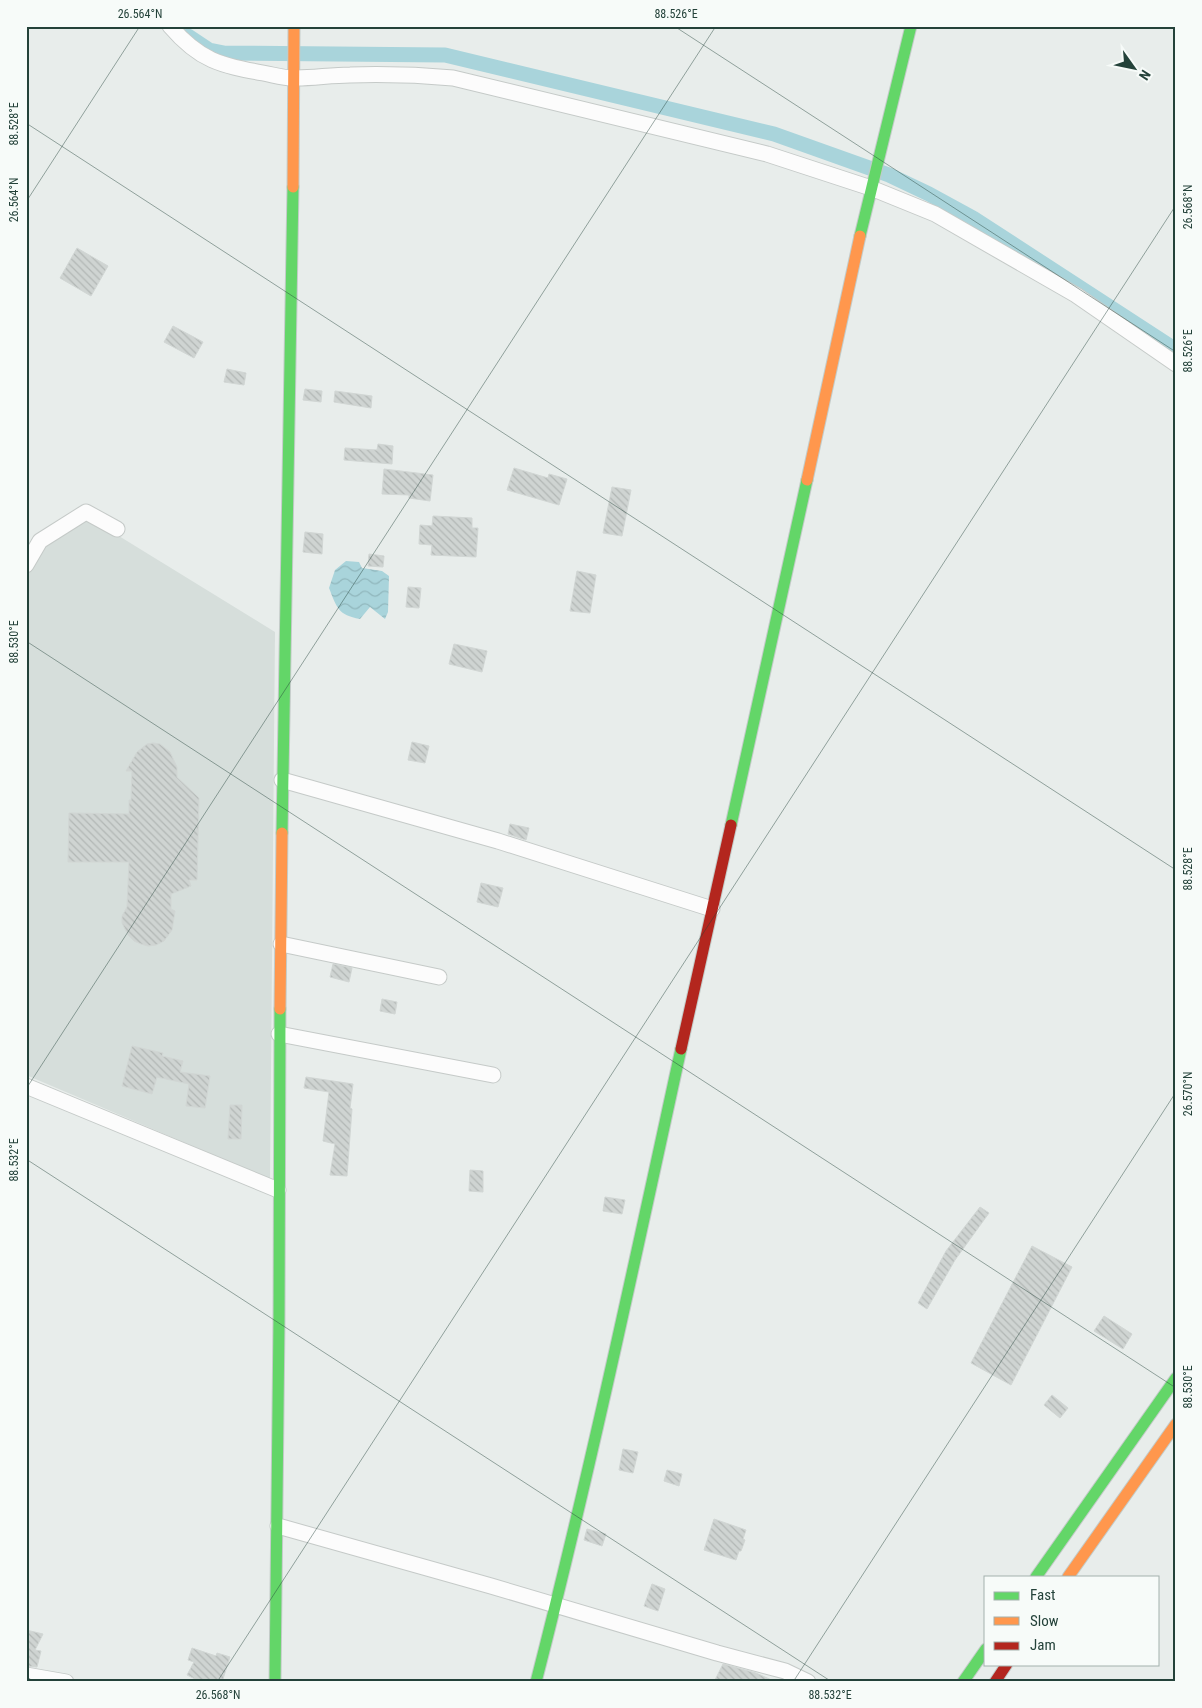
<svg xmlns="http://www.w3.org/2000/svg" width="1202" height="1708" viewBox="0 0 1202 1708" font-family="'Roboto Condensed',sans-serif">
	<style>
		.built { fill: #d6dedb }
		.water { fill: url(#water-waves) }
		.lines { fill: none; stroke-linecap: round; stroke-linejoin: round }
		.canal { stroke: #a9d4db; stroke-width: 15 }
		.building { fill: url(#building-back-hatch); stroke: #d1d6d4 }
		.street-casing { stroke: #c5cac8; stroke-width: 17 }
		.fast-casing { stroke: #c3cbc8; stroke-width: 13 }
		.slow-casing { stroke: #c3cbc8; stroke-width: 13 }
		.jam-casing { stroke: #c3cbc8; stroke-width: 13 }
		.street { stroke: #fcfcfc; stroke-width: 15 }
		.fast { stroke: #63d668; stroke-width: 11 }
		.slow { stroke: #ff974d; stroke-width: 11 }
		.jam { stroke: #b3261e; stroke-width: 11 }
		.ticks { fill: none; stroke: #24423a; stroke-width: 1; stroke-opacity: 0.45 }
		.neatline { fill: none; stroke: #24423a; stroke-width: 2 }
		.ticks-label { font-size: 12px; text-anchor: middle; fill: #24423a }
	</style>
	<defs>
		<pattern id="water-waves" width="16" height="10" patternUnits="userSpaceOnUse" patternTransform="scale(1.25)"><rect width="16" height="10" fill="#a9d4db"/><path d="M0 5q4-4 8 0t8 0" fill="none" stroke="#91b7bd"/></pattern>
		<pattern id="building-back-hatch" width="6" height="6" patternUnits="userSpaceOnUse" patternTransform="scale(1.25)"><rect width="6" height="6" fill="#cfd4d2"/><path d="M-1 5l2 2M0 0l6 6M5-1l2 2" fill="none" stroke="#b2b7b5"/></pattern>
	</defs>
	<rect width="100%" height="100%" fill="#e8edeb"/>
	<!-- built -->
	<path class="built" d="M88,517L275,632L270,1179L26,1075V578L46,544Z"/>
	<!-- water -->
	<path class="water" d="M346,561L359,562L362,568L382,571L389,576L388,612L385,619L370,607L360,619C338,615 337,608 329,588L335,570Z"/>
	<g class="lines">
		<!-- canal -->
		<path class="canal" d="M188,36L209,50L224,53L445,55L774,134L889,175L929,194L973,218L1176,350"/>
	</g>
	<!-- building -->
	<g class="building">
		<path d="M77,248L108,266L91,296L60,278Z"/>
		<path d="M173,326L203,342L194,358L164,342Z"/>
		<path d="M227,369L246,373L244,385L224,382Z"/>
		<path d="M305,389L322,391L321,402L303,400Z"/>
		<path d="M335,391L372,396L371,408L334,402Z"/>
		<path d="M378,444L393,446L392,464L344,460L345,448L377,450Z"/>
		<path d="M514,468L548,478L549,474L567,479L559,505L507,490Z"/>
		<path d="M384,469L433,475L430,501L409,498V495L382,494Z"/>
		<path d="M612,487L631,490L622,536L603,533Z"/>
		<path d="M433,516L472,518V528H478L476,557L431,555L432,545L419,544L420,525L432,526Z"/>
		<path d="M305,532L323,534L322,554L303,552Z"/>
		<path d="M369,554L384,556L383,567L368,566Z"/>
		<path d="M577,571L596,575L590,613L570,611Z"/>
		<path d="M408,587L421,588L419,608L406,607Z"/>
		<path d="M454,644L487,651L482,672L449,664Z"/>
		<path d="M412,742L429,746L425,763L408,760Z"/>
		<path d="M153,743L160,744L170,752L177,767V777L199,798L197,880H189L191,886L171,894V909L175,911L172,930L164,941L156,945L148,946L141,944L134,941L128,935L122,923V916L127,907L129,862H68L69,813L129,814V800H131L132,771H126L137,752L147,744Z"/>
		<path d="M510,824L529,828L526,840L508,834Z"/>
		<path d="M481,883L503,888L498,907L477,902Z"/>
		<path d="M333,964L352,968L349,982L330,977Z"/>
		<path d="M382,999L397,1002L395,1014L380,1011Z"/>
		<path d="M132,1046L163,1053L162,1056L183,1061L180,1072L210,1076L205,1108L186,1106L189,1084L157,1077L152,1094L122,1086Z"/>
		<path d="M306,1077L353,1084L350,1108L352,1109L347,1176L330,1175L335,1144L323,1141L329,1092L304,1088Z"/>
		<path d="M230,1105H242L241,1139H228Z"/>
		<path d="M470,1170L483,1171V1192L469,1191Z"/>
		<path d="M605,1197L625,1200L622,1214L603,1211Z"/>
		<path d="M980,1207L989,1213L955,1260L927,1309L918,1303L946,1251Z"/>
		<path d="M1032,1246L1072,1267L1011,1385L971,1363Z"/>
		<path d="M1104,1316L1132,1334L1123,1349L1094,1331Z"/>
		<path d="M1052,1395L1068,1408L1060,1418L1044,1405Z"/>
		<path d="M623,1449L638,1452L633,1473L619,1470Z"/>
		<path d="M667,1470L682,1474L679,1486L664,1481Z"/>
		<path d="M714,1519L746,1530L743,1539L745,1540L741,1551H739L736,1560L704,1550Z"/>
		<path d="M587,1529L606,1534L602,1546L584,1540Z"/>
		<path d="M652,1584L665,1589L658,1611L644,1606Z"/>
		<path d="M26,1630L43,1634L35,1650L41,1651L37,1667L26,1666Z"/>
		<path d="M192,1648L216,1656L217,1653L230,1657L222,1682H201L187,1675L194,1662L188,1660Z"/>
		<path d="M723,1664L756,1673L776,1682H714Z"/>
	</g>
	<g class="lines">
		<defs>
			<g id="street">
				<path d="M170,26C200,61 220,65 263,73C274,75 286,79 297,78C314,78 332,75 350,75C384,74 419,75 453,78L767,154L871,188L935,214L1076,295L1176,364"/>
				<path d="M26,565L40,541L86,512L117,529"/>
				<path d="M282,780L498,841L712,909"/>
				<path d="M281,944L439,977"/>
				<path d="M279,1034L493,1075"/>
				<path d="M26,1086L278,1190"/>
				<path d="M278,1526L491,1586L717,1653L785,1671L808,1682"/>
				<path d="M26,1675L66,1682"/>
			</g>
			<g id="fast">
				<path d="M860,236L911,26"/>
				<path d="M731,825L807,480"/>
				<path d="M282,833L293,187"/>
				<path d="M1036,1577L1176,1378"/>
				<path d="M275,1682L279,1321L280,1009"/>
				<path d="M536,1682C590,1472 635,1260 681,1049"/>
				<path d="M963,1682L986,1649"/>
			</g>
			<g id="slow">
				<path d="M293,187L294,26"/>
				<path d="M807,480L860,236"/>
				<path d="M280,1009L282,833"/>
				<path d="M1068,1577L1176,1424"/>
			</g>
			<g id="jam">
				<path d="M681,1049L731,825"/>
				<path d="M995,1682L1007,1664"/>
			</g>
		</defs>
		<!-- street casing -->
		<use href="#street" class="street-casing"/>
		<!-- fast casing -->
		<use href="#fast" class="fast-casing"/>
		<!-- slow casing -->
		<use href="#slow" class="slow-casing"/>
		<!-- jam casing -->
		<use href="#jam" class="jam-casing"/>
		<!-- street -->
		<use href="#street" class="street"/>
		<!-- fast -->
		<use href="#fast" class="fast"/>
		<!-- slow -->
		<use href="#slow" class="slow"/>
		<!-- jam -->
		<use href="#jam" class="jam"/>
	</g>
	<!-- ticks -->
	<path class="ticks" d="M674,26L1176,352M26,123L1176,870M26,202L140,26M26,641L1176,1388M26,1089L716,26M26,1159L832,1682M26,1676L34,1682M217,1682L1176,205M793,1682L1176,1092"/>
	<!-- border -->
	<rect width="1202" height="1708" fill="none" stroke="#f7fbf9" stroke-width="55"/>
	<!-- legend -->
	<rect x="984" y="1576" width="175" height="90" fill="#f7fbf9" stroke="#a3b1ad"/>
	<rect x="994" y="1592" width="25" height="8" fill="#63d668" stroke="#a3b1ad"/>
	<text x="1030" y="1600" font-size="15" fill="#24423a">Fast</text>
	<rect x="994" y="1617" width="25" height="8" fill="#ff974d" stroke="#a3b1ad"/>
	<text x="1030" y="1626" font-size="15" fill="#24423a">Slow</text>
	<rect x="994" y="1642" width="25" height="8" fill="#b3261e" stroke="#a3b1ad"/>
	<text x="1030" y="1650" font-size="15" fill="#24423a">Jam</text>
	<!-- north arrow -->
	<g transform="translate(1134 68) rotate(123)" stroke="#f7fbf9" stroke-width="4" paint-order="stroke">
	<path d="M0-4L9 19L0 12L-9 19Z" fill="#24423a"/>
	<text y="-8" font-size="14" font-weight="bold" text-anchor="middle" fill="#24423a">N</text>
	</g>
	<rect x="28" y="28" width="1146" height="1652" class="neatline"/>
	<g class="ticks-label">
		<text x="140" y="18">26.564°N</text>
		<text x="676" y="18">88.526°E</text>
		<text transform="translate(14 124) rotate(-90)" y="4">88.528°E</text>
		<text transform="translate(14 200) rotate(-90)" y="4">26.564°N</text>
		<text transform="translate(1188 207) rotate(-90)" y="4">26.568°N</text>
		<text transform="translate(1188 351) rotate(-90)" y="4">88.526°E</text>
		<text transform="translate(14 642) rotate(-90)" y="4">88.530°E</text>
		<text transform="translate(1188 869) rotate(-90)" y="4">88.528°E</text>
		<text transform="translate(1188 1094) rotate(-90)" y="4">26.570°N</text>
		<text transform="translate(14 1160) rotate(-90)" y="4">88.532°E</text>
		<text transform="translate(1188 1387) rotate(-90)" y="4">88.530°E</text>
		<text x="218" y="1699">26.568°N</text>
		<text x="830" y="1699">88.532°E</text>
	</g>
</svg>
